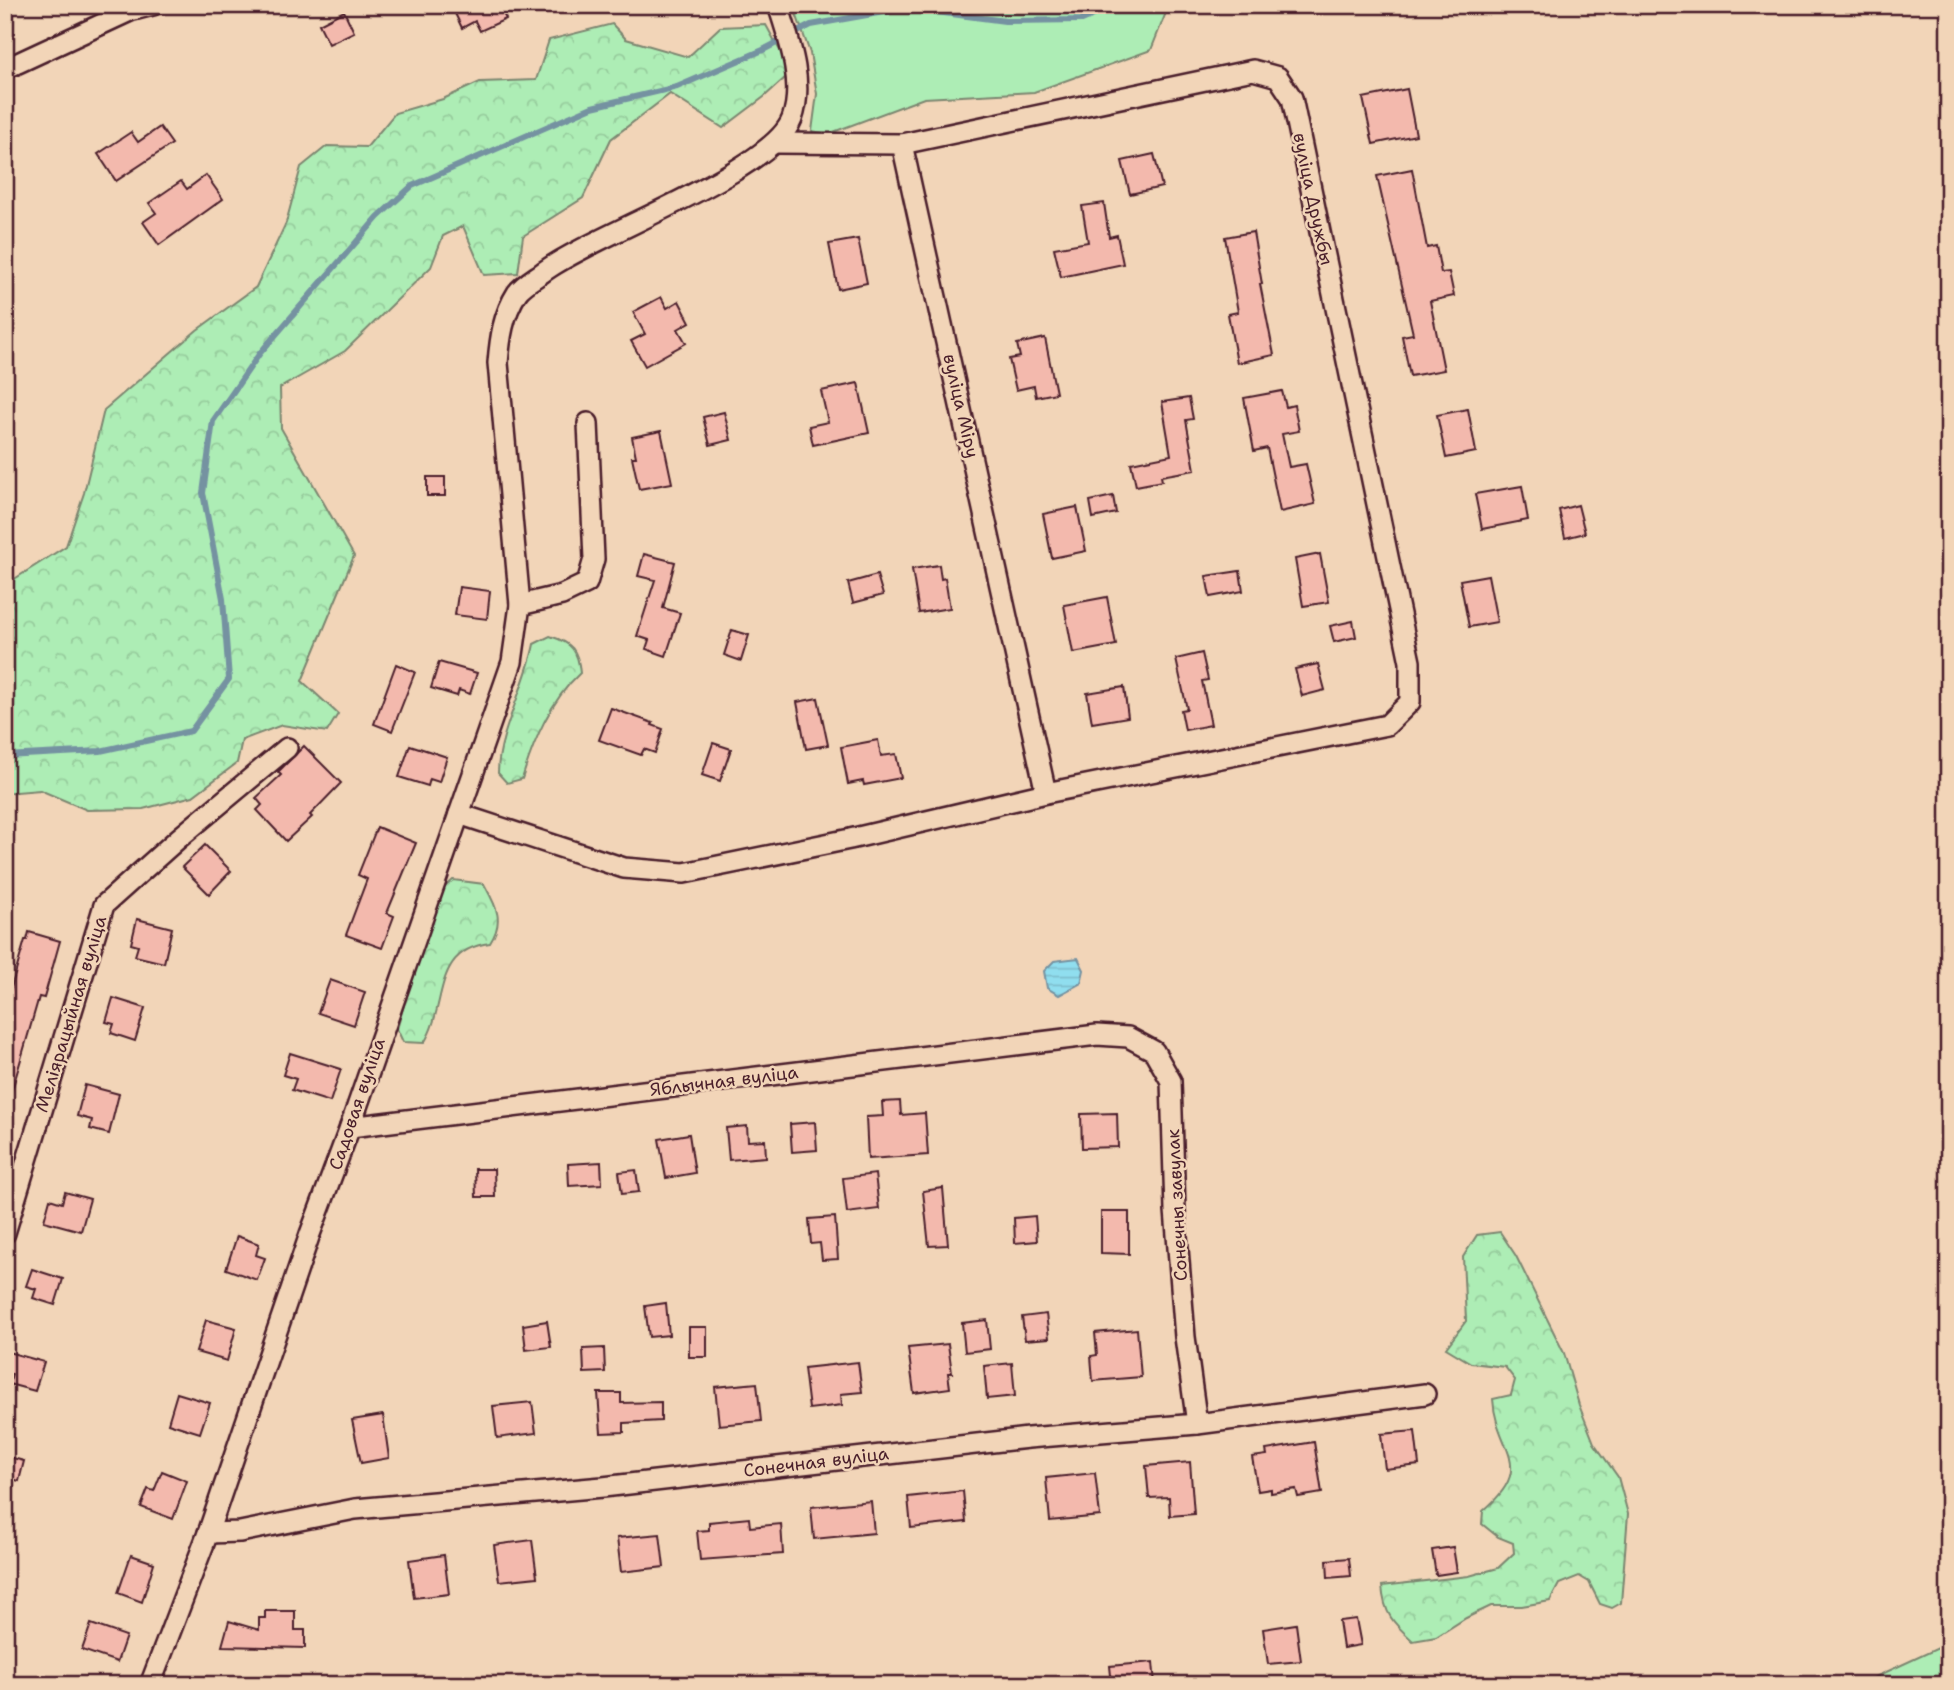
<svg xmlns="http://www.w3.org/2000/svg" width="1954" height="1690" viewBox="0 0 1954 1690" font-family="'Shantell Sans',sans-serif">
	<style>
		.green { fill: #adedb5; stroke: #7c8670; stroke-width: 2 }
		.forest { fill: url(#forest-crowns); stroke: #7c8670; stroke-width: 2 }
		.water { fill: url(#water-rules); stroke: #7492a1; stroke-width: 2 }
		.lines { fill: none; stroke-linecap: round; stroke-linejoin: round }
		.stream { stroke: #7492a1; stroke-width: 6 }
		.building { fill: #f3b9ad; stroke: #4a1f2b; stroke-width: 2 }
		.street-casing { stroke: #4a1f2b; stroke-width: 24 }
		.street { stroke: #f2d5b8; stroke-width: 19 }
		.labels { text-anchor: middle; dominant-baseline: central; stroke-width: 5; stroke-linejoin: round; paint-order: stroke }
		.street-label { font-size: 18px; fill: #4a1f2b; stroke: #f2d5b8 }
	</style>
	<defs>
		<pattern id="forest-crowns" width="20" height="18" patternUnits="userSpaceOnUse" patternTransform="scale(1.75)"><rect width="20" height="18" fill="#adedb5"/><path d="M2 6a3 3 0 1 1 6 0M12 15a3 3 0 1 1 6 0" fill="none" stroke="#96cb9c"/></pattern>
		<pattern id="water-rules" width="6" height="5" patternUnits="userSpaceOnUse" patternTransform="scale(1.75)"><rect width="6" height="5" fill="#90deef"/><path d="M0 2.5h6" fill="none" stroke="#7ebecd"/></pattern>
	</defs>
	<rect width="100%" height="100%" fill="#f2d5b8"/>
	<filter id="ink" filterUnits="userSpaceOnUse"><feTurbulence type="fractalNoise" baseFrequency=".0143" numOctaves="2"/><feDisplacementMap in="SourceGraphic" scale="14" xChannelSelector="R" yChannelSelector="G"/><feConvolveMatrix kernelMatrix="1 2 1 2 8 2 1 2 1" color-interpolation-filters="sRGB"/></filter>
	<g filter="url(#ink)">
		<!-- green -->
		<g class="green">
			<path d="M793,5H1169L1151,50L1034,92L924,98L828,134L812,131L817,94L810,53Z"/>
			<path d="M1949,1643V1685H1858Z"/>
		</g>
		<!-- forest -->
		<g class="forest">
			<path d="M612,24L626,39L688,57L720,27L766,25L783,56L786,77L764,97L723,128L670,94L611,139L583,198L523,236L518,273L484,275L463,226L443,236L431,267L345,351L280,388L281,428L354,556L302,681L338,714L327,732L282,725L242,740L237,763L193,796L143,809L87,810L40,790L5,793V585L66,546L84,493L104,410L197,330L256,287L286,223L301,167L327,146L367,147L395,113L443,99L480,82L536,80L549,40Z"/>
			<path d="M550,636C572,643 578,650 580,673C550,701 534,740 522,779L507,783L498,773C498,733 526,686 534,644Z"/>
			<path d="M453,880L484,884C496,906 505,920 490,943C431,950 448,1005 424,1043L403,1042L397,1029L436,895Z"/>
			<path d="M1500,1232L1516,1256L1564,1353L1579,1405L1594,1443L1618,1477L1628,1514L1621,1603L1612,1608L1600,1604L1589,1582L1579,1576L1559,1584L1550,1601L1522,1606H1491L1466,1618L1436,1637L1413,1641C1393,1623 1384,1614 1382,1586L1469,1576L1498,1568L1514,1553L1513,1543L1498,1537L1482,1524L1483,1511C1538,1464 1496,1452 1493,1399L1511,1395L1515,1380L1505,1367L1471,1363L1446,1348L1466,1321L1463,1257L1477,1235Z"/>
		</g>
		<!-- water -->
		<path class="water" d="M1078,958L1084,970L1081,983L1059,995L1047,988L1044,971L1054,961Z"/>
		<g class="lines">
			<!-- stream -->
			<path class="stream" d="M5,756L100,751L191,731L229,679L223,599L203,493L213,421L260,353L378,217L412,186L592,107L677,87L763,50L811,25L906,8L1005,21L1082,20L1117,5"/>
		</g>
		<!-- building -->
		<g class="building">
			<path d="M451,5H507L500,8L506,19L480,31L475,21L462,28Z"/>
			<path d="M344,11L354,32L329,44L319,24Z"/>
			<path d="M1407,89L1416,135L1373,144L1363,98Z"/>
			<path d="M160,127L172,144L116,181L98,154L131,132L138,142Z"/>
			<path d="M1154,154L1162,187L1130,194L1122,161Z"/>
			<path d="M1412,169L1427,248L1436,246L1441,273L1449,272L1454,296L1430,301L1444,370L1410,376L1402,336L1413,334L1377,176Z"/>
			<path d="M206,175L223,199L159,245L143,222L156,213L149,203L181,181L187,189Z"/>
			<path d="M1104,203L1109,237L1117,235L1123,264L1061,277L1054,248L1088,242L1082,206Z"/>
			<path d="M1253,232L1262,284H1260L1274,355L1237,363L1228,314L1238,312L1225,237Z"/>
			<path d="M858,239L867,283L838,289L829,244Z"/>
			<path d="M661,297L667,308L679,301L690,322L678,329L686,343L645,366L631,341L645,334L633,312Z"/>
			<path d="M1045,338L1056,393L1036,397L1034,386L1016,390L1009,359L1020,357L1017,344Z"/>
			<path d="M858,383L869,433L813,445L809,426L828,422L821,391Z"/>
			<path d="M1282,391L1286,407L1294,405L1299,431L1282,434L1289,467L1306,464L1315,504L1280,512L1267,448L1254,451L1244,398Z"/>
			<path d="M1189,398L1193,419L1186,420L1195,470L1161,476L1162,481L1136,486L1131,463L1171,455L1162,402Z"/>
			<path d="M1468,409L1476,452L1446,458L1437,415Z"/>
			<path d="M724,412L731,440L710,445L703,417Z"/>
			<path d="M661,431L672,483L639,489L632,457H636L632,437Z"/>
			<rect x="427" y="477" width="18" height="19"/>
			<path d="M1522,486L1528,520L1482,529L1475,494Z"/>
			<path d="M1113,496L1116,513L1093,518L1090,501Z"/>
			<path d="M1578,505L1585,533L1565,538L1559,510Z"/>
			<path d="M1077,507L1086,551L1052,558L1043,514Z"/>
			<path d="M644,554L675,562L663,608L680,613L666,656L646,649L649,640L637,636L655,580L638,576Z"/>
			<path d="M1320,554L1329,602L1303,606L1295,559Z"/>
			<path d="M939,565L941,579L945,578L950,608L919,613L912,569Z"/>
			<path d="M1240,571L1243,591L1210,597L1206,576Z"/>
			<path d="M877,575L883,595L853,603L848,583Z"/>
			<path d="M1488,575L1497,622L1469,627L1460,580Z"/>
			<path d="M459,587L490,591L487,619L455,615Z"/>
			<path d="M1107,597L1116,645L1073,653L1064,605Z"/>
			<path d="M1353,621L1356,637L1334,642L1330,626Z"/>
			<path d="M732,630L749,635L741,661L724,655Z"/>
			<path d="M1202,653L1208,680L1202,681L1211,725L1185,730L1181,710L1187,709L1176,659Z"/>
			<path d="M439,662L477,673L470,694L459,690L457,696L431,688Z"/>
			<path d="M396,664L415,672L392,731L374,724Z"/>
			<path d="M1318,664L1325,690L1302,696L1295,669Z"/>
			<path d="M1124,687L1128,717L1092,723L1087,693Z"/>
			<path d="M818,698L828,745L806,749L797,702Z"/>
			<path d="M611,708L653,723L652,725L663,729L655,753L644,749L641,755L599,740Z"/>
			<path d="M878,740L881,756L896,754L901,778L864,785L863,781L848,784L841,747Z"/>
			<path d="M713,743L731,749L720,781L702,775Z"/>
			<path d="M410,745L447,757L439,782L430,779L428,786L399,777Z"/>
			<path d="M304,746L341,783L310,815L312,817L286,841L257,810L262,805L256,798L281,775L278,772Z"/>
			<path d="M377,827L416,843L387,913L394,916L382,948L346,935L367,879L358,875Z"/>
			<path d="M205,845L231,871L209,894L182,867Z"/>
			<path d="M137,919L172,928L164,963L135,956L138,946L131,944Z"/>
			<path d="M29,932L60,941L44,998L39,997L10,1097H5V1009L25,940H27Z"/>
			<path d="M330,980L365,992L354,1025L318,1013Z"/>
			<path d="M113,998L145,1008L135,1041L111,1033L114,1024L106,1022Z"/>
			<path d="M290,1053L341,1069L330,1102L292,1090L296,1079L283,1075Z"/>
			<path d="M85,1085L119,1094L109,1134L90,1129L92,1120L77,1116Z"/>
			<path d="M900,1101L901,1115L925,1113L928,1155L868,1159L866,1117L883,1116L882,1102Z"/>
			<path d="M1117,1113L1118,1147L1082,1148L1081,1114Z"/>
			<path d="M815,1122L817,1150L792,1152L790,1124Z"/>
			<path d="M747,1126L748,1141L765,1140L766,1157L729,1160L726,1128Z"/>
			<path d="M689,1134L695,1173L666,1178L659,1139Z"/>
			<path d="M601,1162L602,1184L569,1186L568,1164Z"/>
			<path d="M475,1169H494L495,1197H476Z"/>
			<path d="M636,1170L639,1192L622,1194L619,1172Z"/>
			<path d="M875,1174L879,1209L847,1213L843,1178Z"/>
			<path d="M943,1188L948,1245L929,1246L923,1191Z"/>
			<path d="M65,1192L90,1199L81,1231L44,1221L50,1199L62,1203Z"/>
			<path d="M1101,1212H1129V1254L1101,1253Z"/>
			<path d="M1035,1216L1037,1241L1015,1243L1014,1218Z"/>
			<path d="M835,1217L838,1259L822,1260L820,1243L811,1244L809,1219Z"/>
			<path d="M237,1236L259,1244L256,1255L265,1258L257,1280L226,1269Z"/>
			<path d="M32,1269L63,1279L55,1305L33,1298L36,1289L26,1286Z"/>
			<path d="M666,1303L669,1335L649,1337L645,1306Z"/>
			<path d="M1046,1314L1049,1338L1025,1340L1022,1317Z"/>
			<path d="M206,1320L236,1328L227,1361L196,1352Z"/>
			<path d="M987,1320L990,1349L965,1352L962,1323Z"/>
			<path d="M547,1321L551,1347L526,1350L523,1325Z"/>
			<rect x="689" y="1327" width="18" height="30"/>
			<path d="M1137,1329L1141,1377L1093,1381L1091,1356L1097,1355L1095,1333Z"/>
			<path d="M948,1344L952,1373H948L950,1388L914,1393L908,1348Z"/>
			<path d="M604,1348L605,1372L584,1373L583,1349Z"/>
			<path d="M8,1352L44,1362L35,1391L9,1384L12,1374L5,1373Z"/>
			<path d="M858,1362L862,1392L841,1394L842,1405L809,1409L804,1368Z"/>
			<path d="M1012,1363L1015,1396L987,1399L984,1366Z"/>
			<path d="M757,1383L761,1421L719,1425L715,1387Z"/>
			<path d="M177,1393L210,1403L200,1433L168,1423Z"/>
			<path d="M598,1393H621V1403L661,1402V1421L624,1423V1432L601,1433Z"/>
			<path d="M532,1402L536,1433L497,1438L493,1406Z"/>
			<path d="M383,1415L389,1458L361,1463L352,1420Z"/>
			<path d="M1415,1431L1419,1465L1385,1469L1381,1434Z"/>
			<path d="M1314,1442L1322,1493L1298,1497L1296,1489L1271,1493V1489L1258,1491L1252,1457L1267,1455L1266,1450Z"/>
			<path d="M5,1456L24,1461L19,1481L5,1477Z"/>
			<path d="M1190,1462L1194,1514L1170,1516L1169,1497L1149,1498L1146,1466Z"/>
			<path d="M162,1471L187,1481L173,1519L141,1507L148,1489L154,1491Z"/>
			<path d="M1095,1473L1100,1516L1050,1521L1046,1478Z"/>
			<path d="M963,1491L966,1522L911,1528L908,1497Z"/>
			<path d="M871,1501L874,1533L814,1539L811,1507Z"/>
			<path d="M749,1518L750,1527L781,1524L783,1554L700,1560L697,1531L709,1530V1522Z"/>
			<path d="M660,1534L664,1567L621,1572L617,1538Z"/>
			<path d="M532,1540L537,1577L499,1581L494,1545Z"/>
			<path d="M1453,1547L1457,1572L1436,1575L1432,1550Z"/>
			<path d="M131,1555L154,1563L142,1602L118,1593Z"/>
			<path d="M444,1555L449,1594L414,1598L409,1560Z"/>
			<path d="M1349,1558L1351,1576L1328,1578L1327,1560Z"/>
			<path d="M265,1611H295V1630H305V1648L222,1646L229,1621L259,1630V1618H265Z"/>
			<path d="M1356,1619L1361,1645L1343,1648L1339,1621Z"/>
			<path d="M91,1624L126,1636L117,1662L82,1650Z"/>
			<path d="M1296,1624L1301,1661L1268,1664L1263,1629Z"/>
			<path d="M1153,1662L1155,1685H1112L1110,1666Z"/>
		</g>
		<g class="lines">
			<defs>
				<g id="street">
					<path d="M5,69L130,11L153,5"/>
					<path d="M775,143L902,144L1046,793"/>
					<path d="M520,605L562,595L587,583L594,559L588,423"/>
					<path d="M459,814L624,868L684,873L850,839L1046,793L1387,725L1410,702V662L1292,98L1278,77L1253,70L902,144"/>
					<path d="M350,1127L1097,1035L1128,1037L1154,1051L1171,1081L1175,1210L1185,1337L1197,1424"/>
					<path d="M5,1233L104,905L179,838L287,748"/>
					<path d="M208,1533L240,1532L355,1509L603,1487L1028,1438L1197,1424L1425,1394"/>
					<path d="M150,1685L208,1533L310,1234L350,1127L512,662L520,605L498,363C500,338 503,315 517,293C523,284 537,277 546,270C598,233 772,171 792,119C805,83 789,40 778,5"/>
				</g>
			</defs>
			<!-- street casing -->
			<use href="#street" class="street-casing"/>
			<!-- street -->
			<use href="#street" class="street"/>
		</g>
	</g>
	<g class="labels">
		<!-- street labels -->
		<g class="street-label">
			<text transform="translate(1313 199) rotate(78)">вуліца Дружбы</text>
			<text transform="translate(961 406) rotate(77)">вуліца Міру</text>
			<text transform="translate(71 1014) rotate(-73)">Меліярацыйная вуліца</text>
			<text transform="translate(724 1081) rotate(-7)">Яблычная вуліца</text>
			<text transform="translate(357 1104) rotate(-71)">Садовая вуліца</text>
			<text transform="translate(1177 1205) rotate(-93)">Сонечны завулак</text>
			<text transform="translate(816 1462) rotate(-7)">Сонечная вуліца</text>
		</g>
	</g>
	<!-- margin -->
	<rect width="1954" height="1690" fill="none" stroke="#f2d5b8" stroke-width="28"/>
	<rect x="14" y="14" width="1926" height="1662" fill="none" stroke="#4a1f2b" stroke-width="2.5" filter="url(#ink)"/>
</svg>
